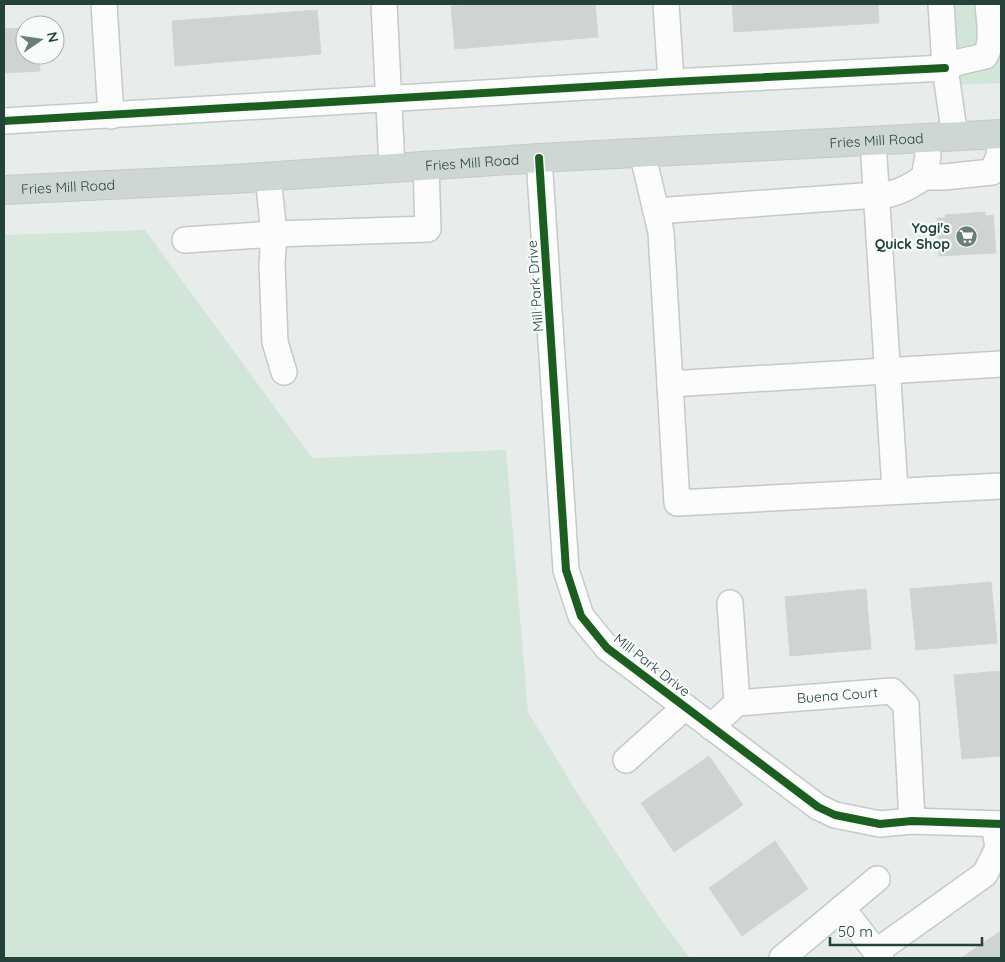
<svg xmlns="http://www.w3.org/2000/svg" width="1005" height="962" viewBox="0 0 1005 962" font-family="Quicksand,sans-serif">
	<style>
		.green { fill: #d1e6d8 }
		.building { fill: #cfd4d2; stroke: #d1d6d4 }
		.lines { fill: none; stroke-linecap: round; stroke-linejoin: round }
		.minor-casing { stroke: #c5cac8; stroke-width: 28 }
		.major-casing { stroke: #c3ccc9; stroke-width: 30 }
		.minor { stroke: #fcfcfc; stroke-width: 25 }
		.major { stroke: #cfd7d5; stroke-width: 28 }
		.cycleway-casing { stroke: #f7fbf9; stroke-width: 11 }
		.cycleway { stroke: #1b5e20; stroke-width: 8 }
		.labels { text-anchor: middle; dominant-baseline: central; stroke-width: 4.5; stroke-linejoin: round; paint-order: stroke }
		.street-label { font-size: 14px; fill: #24423a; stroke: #f7fbf9 }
		.poi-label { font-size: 14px; font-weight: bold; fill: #24423a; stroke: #f7fbf9; text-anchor: end }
	</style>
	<rect width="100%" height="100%" fill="#e8edeb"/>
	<!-- green -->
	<g class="green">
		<path d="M952,4H1001V83L956,85Z"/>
		<path d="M145,230L312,458L506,450L528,712L578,794L631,875L662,921L690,958H4V235Z"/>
	</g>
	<!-- building -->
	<g class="building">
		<path d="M477,4H595L598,37L455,49L451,6Z"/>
		<path d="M732,4H878L879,23L734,32Z"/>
		<path d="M317,10L321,54L175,66L172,21Z"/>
		<path d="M25,28V55H39L40,71L4,73V29Z"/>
		<path d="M985,212V216L993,215L996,253L939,256L937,218H946L945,215Z"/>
		<path d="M991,582L997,643L916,650L910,589Z"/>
		<path d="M866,589L871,649L790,656L785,597Z"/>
		<path d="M1001,671V756L962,759L954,675Z"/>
		<path d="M709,756L743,805L674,852L641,803Z"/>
		<path d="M775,841L808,889L742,936L709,888Z"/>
		<path d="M1001,931V958H961Z"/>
	</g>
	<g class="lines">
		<defs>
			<g id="minor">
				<path d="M104,4L111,116"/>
				<path d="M384,4L392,167"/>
				<path d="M666,4L671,82"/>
				<path d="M941,4L945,68L955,137"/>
				<path d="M4,121L671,82L945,68L959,62L985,56C994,42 989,20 988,4"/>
				<path d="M873,141L895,491"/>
				<path d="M642,152L661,232L677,503L1001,486"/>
				<path d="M539,158L566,570L581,616L607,648L818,807L835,815L880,824L912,821L1001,824"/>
				<path d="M268,176L274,234L428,229L426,165"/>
				<path d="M924,177H944L992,172L999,156L1001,141"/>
				<path d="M656,211L890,194C903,191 913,185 924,177L928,156L926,138"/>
				<path d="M185,240L274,234L272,264L275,342L284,372"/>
				<path d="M670,384L1001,364"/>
				<path d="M730,603L737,703"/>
				<path id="s1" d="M711,727L737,703L892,691L906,705L912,821"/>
				<path d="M626,760L685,707"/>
				<path d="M842,908L881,958"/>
				<path d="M876,952L985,874L998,848L994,824"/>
				<path d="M782,958L877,879"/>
			</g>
			<g id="major">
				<path id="s2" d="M4,190L233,179L539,158L1001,134"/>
			</g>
		</defs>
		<!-- minor casing -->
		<use href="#minor" class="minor-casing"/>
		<!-- major casing -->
		<use href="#major" class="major-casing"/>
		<!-- minor -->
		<use href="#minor" class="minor"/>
		<!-- major -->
		<use href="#major" class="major"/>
		<defs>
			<g id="cycleway">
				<path d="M4,121L671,82L945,68"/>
				<path d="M539,158L566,570L581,616L607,648L818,807L835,815L880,824L912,821L1001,824"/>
			</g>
		</defs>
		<!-- cycleway casing -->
		<use href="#cycleway" class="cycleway-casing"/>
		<!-- cycleway -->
		<use href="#cycleway" class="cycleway"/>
	</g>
	<!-- icons -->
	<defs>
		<symbol id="supermarket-disc" viewBox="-11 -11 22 22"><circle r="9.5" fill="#697e78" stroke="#f7fbf9"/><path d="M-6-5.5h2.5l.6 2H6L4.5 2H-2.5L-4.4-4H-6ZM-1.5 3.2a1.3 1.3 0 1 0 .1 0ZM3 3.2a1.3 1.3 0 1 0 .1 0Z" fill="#fff"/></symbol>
	</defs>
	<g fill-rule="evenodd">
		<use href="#supermarket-disc" x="954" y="224" width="25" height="25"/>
	</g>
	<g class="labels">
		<!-- street labels -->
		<g class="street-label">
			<text stroke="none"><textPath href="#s2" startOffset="874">Fries Mill Road</textPath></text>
			<text stroke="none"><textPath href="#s2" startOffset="469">Fries Mill Road</textPath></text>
			<text stroke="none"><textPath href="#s2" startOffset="64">Fries Mill Road</textPath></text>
			<text transform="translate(535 286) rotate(-94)">Mill Park Drive</text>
			<text transform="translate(652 665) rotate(38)">Mill Park Drive</text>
			<text stroke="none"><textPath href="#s1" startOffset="136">Buena Court</textPath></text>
		</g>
		<!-- poi labels -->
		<g class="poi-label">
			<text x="950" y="228">Yogi's<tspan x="950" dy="16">Quick Shop</tspan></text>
		</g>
	</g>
	<!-- border -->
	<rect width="1005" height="962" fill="none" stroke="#24423a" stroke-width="10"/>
	<!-- north arrow -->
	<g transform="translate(40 40) rotate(77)"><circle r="24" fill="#f7fbf9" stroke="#a3b1ad"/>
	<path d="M0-4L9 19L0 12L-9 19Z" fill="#697e78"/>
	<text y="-8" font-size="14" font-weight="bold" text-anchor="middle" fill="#24423a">N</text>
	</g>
	<!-- scale -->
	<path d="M830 937v8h152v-8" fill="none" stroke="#24423a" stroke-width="2.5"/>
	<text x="838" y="937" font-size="15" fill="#24423a" stroke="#f7fbf9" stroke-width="4" paint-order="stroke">50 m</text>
</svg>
